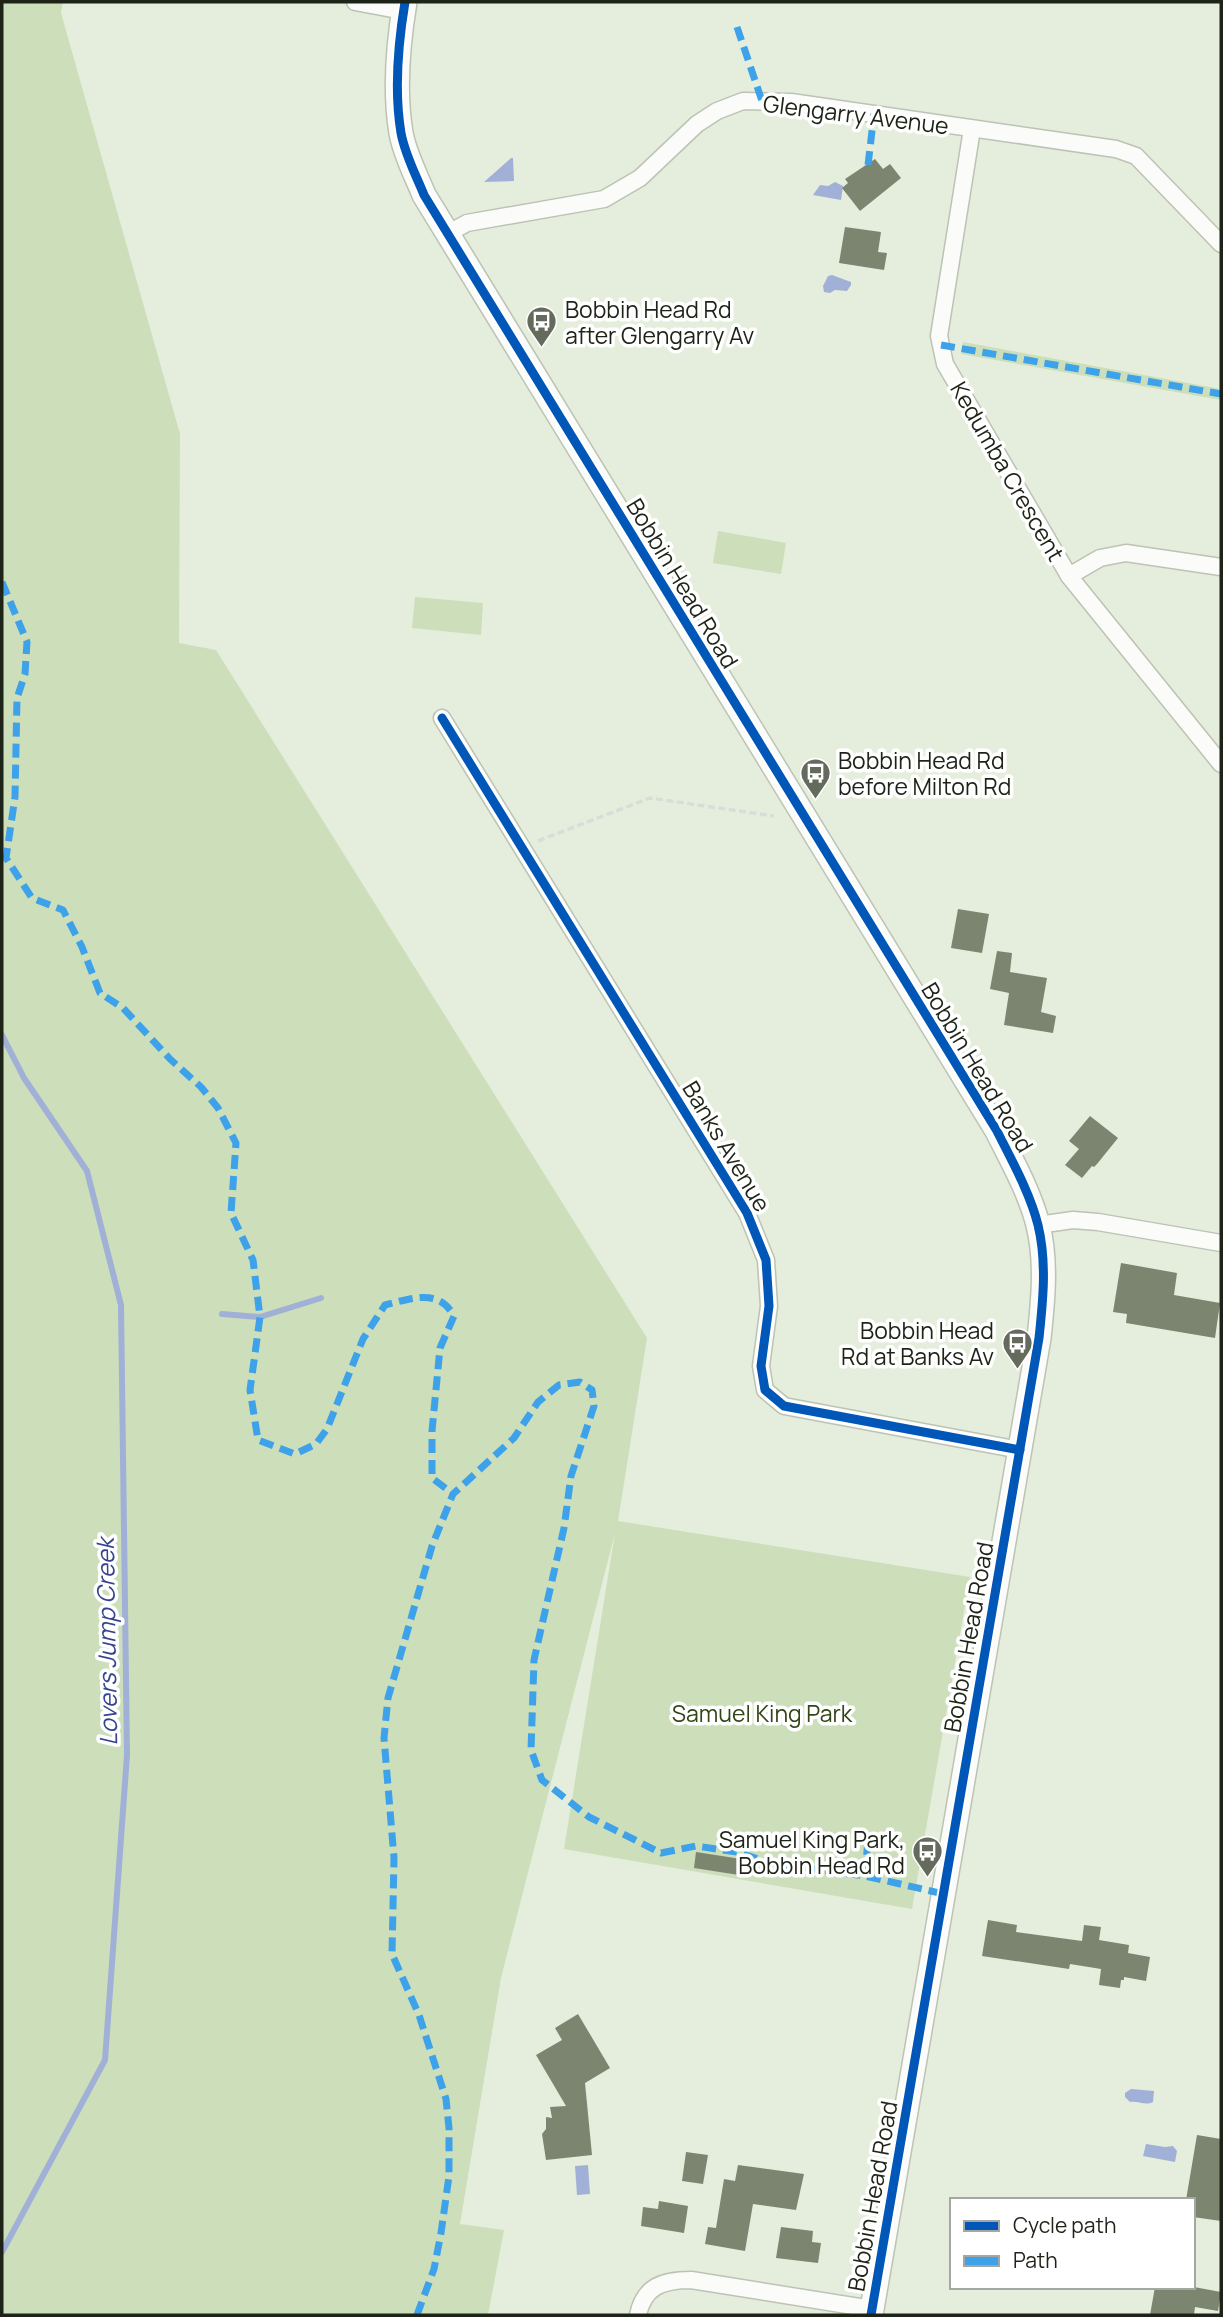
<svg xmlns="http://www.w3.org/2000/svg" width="1223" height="2317" viewBox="0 0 1223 2317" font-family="Manrope,sans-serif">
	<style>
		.green { fill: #cddeba }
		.water { fill: #a1b0d6 }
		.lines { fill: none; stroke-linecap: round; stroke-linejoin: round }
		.stream { stroke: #a1b0d6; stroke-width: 6 }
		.building { fill: #7c8570 }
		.minor-casing { stroke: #bcc3b4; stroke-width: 19 }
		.secondary-casing { stroke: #bcc3b4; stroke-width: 26 }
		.path { stroke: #dadcd7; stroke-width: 3.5; stroke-dasharray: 7 3.5; stroke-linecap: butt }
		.minor { stroke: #fbfcfa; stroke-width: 16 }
		.secondary { stroke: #fbfcfa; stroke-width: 23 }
		.quiet { stroke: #3da2ea; stroke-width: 7; stroke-dasharray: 14 7; stroke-linecap: butt }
		.cycleway-casing { stroke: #fff; stroke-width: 13 }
		.cycleway { stroke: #0057b8; stroke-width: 9 }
		.labels { text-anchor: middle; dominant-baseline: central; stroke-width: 7; stroke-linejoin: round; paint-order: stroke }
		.street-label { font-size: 23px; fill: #1e2317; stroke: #fff }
		.poi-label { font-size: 23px; fill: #1e2317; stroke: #fff; text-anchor: start }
		.park-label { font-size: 23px; fill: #334616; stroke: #fff }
		.water-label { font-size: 24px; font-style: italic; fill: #364490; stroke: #fff }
	</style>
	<rect width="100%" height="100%" fill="#e5eedc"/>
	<!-- green -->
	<g class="green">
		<path d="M2,2H63L61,13L180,434L179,643L216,650L647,1338L618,1521L970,1577L912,1909L564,1849L615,1533L501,1978L460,2224L504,2230L488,2315H2Z"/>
		<path d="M963,342L1221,389V400L961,354Z"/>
		<path d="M718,531L786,543L781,574L713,563Z"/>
		<path d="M415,597L483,603L481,635L412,628Z"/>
	</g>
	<!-- water -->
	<g class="water">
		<path d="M511,158H513L514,181L484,182Z"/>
		<path d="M835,182L843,186L841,200L813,195L820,185L828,186Z"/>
		<path d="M832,275L851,282V285L847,291L835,290L830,293L824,292L823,286L828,276Z"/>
		<path d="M1131,2089L1154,2091L1153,2102C1146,2106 1138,2101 1130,2102L1125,2097V2093Z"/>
		<path d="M1146,2144L1165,2147L1173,2146L1177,2151L1175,2162L1143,2156Z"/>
		<path d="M588,2165L590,2194L577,2195L575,2166Z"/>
	</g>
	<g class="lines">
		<!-- stream -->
		<g class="stream">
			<path d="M2,1035L24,1078L87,1171L121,1305L127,1755L105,2060L2,2252"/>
			<path d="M222,1314L260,1317L321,1298"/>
		</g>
	</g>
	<!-- building -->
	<g class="building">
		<path d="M875,159L883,169L890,164L901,178L860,211L842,188L848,183L845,179Z"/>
		<path d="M845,227L881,232L878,252L887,253L884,270L839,263Z"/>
		<path d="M958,909L989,914L982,953L951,948Z"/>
		<path d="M997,951L1012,953L1010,972L1047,978L1041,1012L1056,1016L1053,1033L1004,1025L1009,993L990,989Z"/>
		<path d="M1090,1116L1118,1138L1097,1164L1094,1167L1092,1166L1082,1178L1065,1165L1079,1149L1069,1141Z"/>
		<path d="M1121,1263L1177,1273L1174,1295L1220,1303L1215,1338L1126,1323L1127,1314L1113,1312Z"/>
		<path d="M696,1852L741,1859L739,1875L694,1868Z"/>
		<path d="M988,1920L1017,1925L1016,1932L1082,1941L1084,1925L1101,1927L1099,1940L1129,1945L1128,1953L1150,1957L1146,1981L1124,1977V1980H1121L1120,1988L1099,1985L1101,1969L1070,1964L1069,1969L982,1956Z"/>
		<path d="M578,2014L610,2068L585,2083L592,2155L546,2160L542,2134L546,2129V2117L552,2118L550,2107L566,2106L536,2055L562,2040L555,2028Z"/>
		<path d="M1197,2135L1221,2139V2221L1193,2217V2200H1186Z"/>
		<path d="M686,2152L708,2155L703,2184L682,2181Z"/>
		<path d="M738,2165L804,2174L796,2210L753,2204L745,2251L705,2244L708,2227L716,2228L724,2179L735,2181Z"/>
		<path d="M659,2201L688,2206L684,2233L641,2226L643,2207L658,2209Z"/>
		<path d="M781,2227L813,2231L812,2242L821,2243L818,2263L776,2258Z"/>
		<path d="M1155,2287H1194L1221,2292L1218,2311L1195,2307L1194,2315H1150Z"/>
	</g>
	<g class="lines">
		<defs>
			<g id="minor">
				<path d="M355,2L403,11"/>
				<path d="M972,129L939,336L945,364L1069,576L1221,764"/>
				<path d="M447,234L467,223L604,199L640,178L697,124L717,111L743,101L791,102L1116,149L1136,156L1221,244"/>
				<path d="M1069,576L1100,558L1126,553L1221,567"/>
				<path d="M442,718L747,1213L766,1260L769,1306L761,1366L765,1390L784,1406L1020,1450"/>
				<path d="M1038,1225L1073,1220L1098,1222L1221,1243"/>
				<path d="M638,2315C644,2286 663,2280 691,2280L872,2309"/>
			</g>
			<path id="secondary" d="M405,2C398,44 394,91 401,133C405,155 416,175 424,195L997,1131C1012,1161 1030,1193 1038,1225C1047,1262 1043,1301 1039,1338L871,2315"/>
		</defs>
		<!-- minor casing -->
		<use href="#minor" class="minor-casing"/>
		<!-- secondary casing -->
		<use href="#secondary" class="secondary-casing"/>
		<!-- path -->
		<path class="path" d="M538,841L650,798L774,816"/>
		<!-- minor -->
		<use href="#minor" class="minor"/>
		<!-- secondary -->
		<use href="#secondary" class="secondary"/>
		<!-- quiet -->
		<g class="quiet">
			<path d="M737,27L762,101"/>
			<path d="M868,165L874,114"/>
			<path d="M941,345L1221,394"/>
			<path d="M2,582L27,642L25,674L17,698L15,797L6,858L32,898L63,910L82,947L100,993L123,1008L170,1059L201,1087L218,1108L236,1143L231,1213L253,1260L260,1317L250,1390L258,1440L295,1454L316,1444L327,1429L363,1339L385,1305C411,1299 438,1287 454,1316L440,1348L432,1431V1478L453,1494"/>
			<path d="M865,1876L868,1839"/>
			<path d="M417,2315L434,2269L441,2233L449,2176V2128L446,2099L419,2015L392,1954L394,1858L384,1738L388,1698L432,1546L453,1494L514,1438L538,1402L559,1385L580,1382L592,1390L594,1406L571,1476L564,1528L534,1660L531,1750L542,1780L589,1817L661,1853L696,1846L737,1852L770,1863L865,1876L944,1894"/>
		</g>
		<defs>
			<g id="cycleway">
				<path d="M405,2C398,44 394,91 401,133C405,155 416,175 424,195L997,1131C1012,1161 1030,1193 1038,1225C1047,1262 1043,1301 1039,1338L871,2315"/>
				<path d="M442,718L747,1213L766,1260L769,1306L761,1366L765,1390L784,1406L1020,1450"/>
			</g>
		</defs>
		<!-- cycleway casing -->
		<use href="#cycleway" class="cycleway-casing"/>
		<!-- cycleway -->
		<use href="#cycleway" class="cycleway"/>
	</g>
	<!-- icons -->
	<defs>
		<symbol id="bus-pin" viewBox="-11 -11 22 30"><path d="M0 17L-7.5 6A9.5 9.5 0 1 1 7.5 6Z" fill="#646a5c" stroke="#fff"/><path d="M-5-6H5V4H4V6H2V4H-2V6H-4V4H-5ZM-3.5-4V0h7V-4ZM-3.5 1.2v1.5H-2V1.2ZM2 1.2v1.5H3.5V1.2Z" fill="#fff"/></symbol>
	</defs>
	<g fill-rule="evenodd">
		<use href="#bus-pin" x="524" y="304" width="35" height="47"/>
		<use href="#bus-pin" x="798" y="756" width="35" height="47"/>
		<use href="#bus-pin" x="1000" y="1326" width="35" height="47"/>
		<use href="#bus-pin" x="910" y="1834" width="35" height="47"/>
	</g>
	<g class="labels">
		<!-- street labels -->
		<g class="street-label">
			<text transform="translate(856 114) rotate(7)">Glengarry Avenue</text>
			<text transform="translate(1008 471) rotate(60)">Kedumba Crescent</text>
			<text transform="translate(683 583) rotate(59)">Bobbin Head Road</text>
			<text transform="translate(978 1067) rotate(59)">Bobbin Head Road</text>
			<text transform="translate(727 1146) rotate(59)">Banks Avenue</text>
			<text transform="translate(968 1637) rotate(-80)">Bobbin Head Road</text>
			<text transform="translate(872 2196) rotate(-80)">Bobbin Head Road</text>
		</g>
		<!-- poi labels -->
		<g class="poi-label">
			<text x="565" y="309">Bobbin Head Rd<tspan x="565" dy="26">after Glengarry Av</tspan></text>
			<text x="838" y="760">Bobbin Head Rd<tspan x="838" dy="26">before Milton Rd</tspan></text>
			<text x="994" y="1330" text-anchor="end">Bobbin Head<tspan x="994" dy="26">Rd at Banks Av</tspan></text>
			<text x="905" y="1839" text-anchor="end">Samuel King Park,<tspan x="905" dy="26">Bobbin Head Rd</tspan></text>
		</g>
		<!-- park labels -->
		<g class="park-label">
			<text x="762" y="1713">Samuel King Park</text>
		</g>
		<!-- water labels -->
		<g class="water-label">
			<text transform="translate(106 1642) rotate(-91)">Lovers Jump Creek</text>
		</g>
	</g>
	<!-- border -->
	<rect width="1223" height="2317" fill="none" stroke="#1e2317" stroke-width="7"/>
	<!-- legend -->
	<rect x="950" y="2198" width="245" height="91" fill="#ffffff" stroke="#a5a7a2" stroke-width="2"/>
	<rect x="964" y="2221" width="35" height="10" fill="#0057b8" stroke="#a5a7a2" stroke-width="2"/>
	<text x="1013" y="2233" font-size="21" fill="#1e2317">Cycle path</text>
	<rect x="964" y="2256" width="35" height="10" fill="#3da2ea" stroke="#a5a7a2" stroke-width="2"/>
	<text x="1013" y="2268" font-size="21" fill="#1e2317">Path</text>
</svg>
